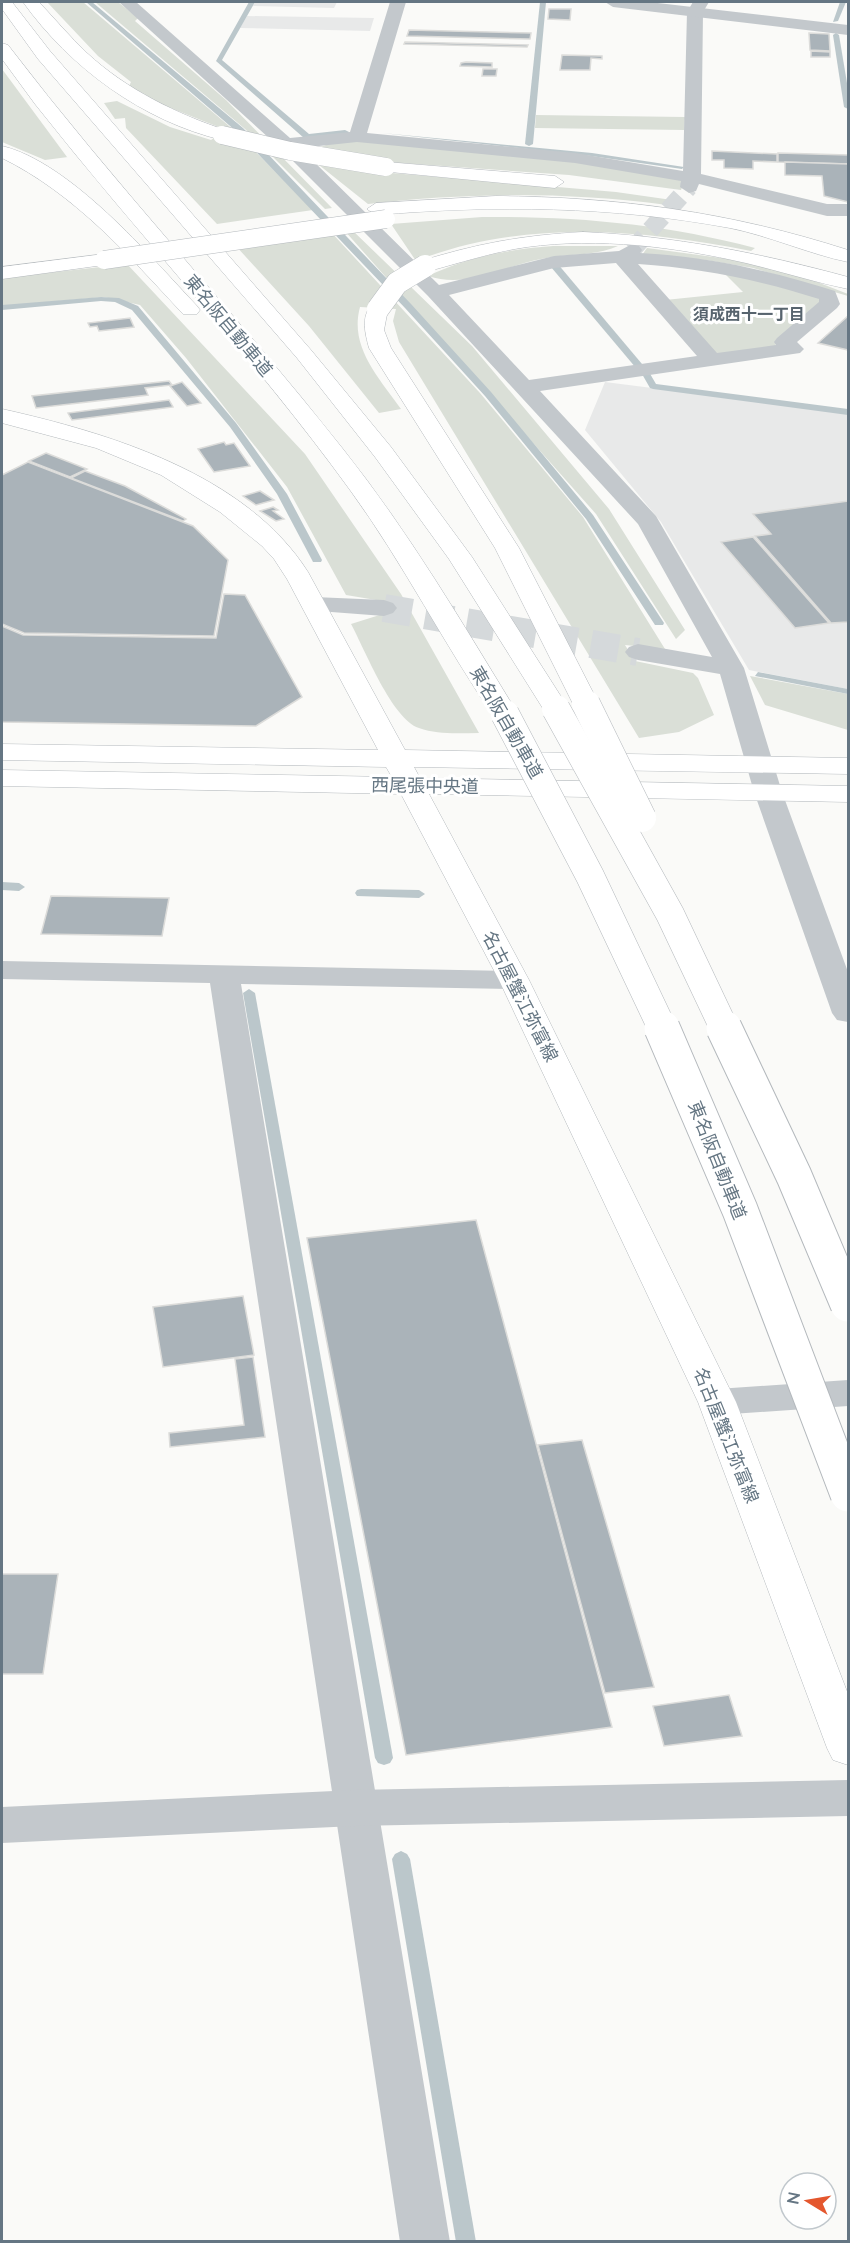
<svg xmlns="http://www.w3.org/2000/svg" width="850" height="2243" viewBox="0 0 850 2243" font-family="Lato,'Noto Sans JP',sans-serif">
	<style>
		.built { fill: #e8e9e9 }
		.green { fill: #dadfd7 }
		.water { fill: #bbc7cb }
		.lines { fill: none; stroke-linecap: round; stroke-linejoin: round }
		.stream { fill: #bbc7cb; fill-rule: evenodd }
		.building { fill: #aab3b9; stroke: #dcdcda; stroke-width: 1.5 }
		.minor-tunnel-far1 { stroke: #d5d9db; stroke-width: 18; stroke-dasharray: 18 9; stroke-linecap: butt }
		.minor-tunnel { stroke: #d5d9db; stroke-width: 28; stroke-dasharray: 28 14; stroke-linecap: butt }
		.primary-casing { stroke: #b5babe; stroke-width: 1 }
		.motorway-casing { stroke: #b4b9bd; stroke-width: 1 }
		.minor { fill: #c3c8cc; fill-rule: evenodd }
		.tertiary { fill: #c3c8cc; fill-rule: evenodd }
		.primary { fill: #fff; fill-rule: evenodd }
		.motorway { fill: #fff; fill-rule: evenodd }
		.motorway-bridge-far3-casing { stroke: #b4b9bd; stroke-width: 19; stroke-linecap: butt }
		.motorway-bridge-far2-casing { stroke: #b4b9bd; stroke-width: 23; stroke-linecap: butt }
		.motorway-bridge-far1-casing { stroke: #b4b9bd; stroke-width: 29; stroke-linecap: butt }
		.motorway-bridge-casing { stroke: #b4b9bd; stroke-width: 37; stroke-linecap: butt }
		.motorway-bridge-far3 { stroke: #fff; stroke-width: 18 }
		.motorway-bridge-far2 { stroke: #fff; stroke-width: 22 }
		.motorway-bridge-far1 { stroke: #fff; stroke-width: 28 }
		.motorway-bridge { stroke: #fff; stroke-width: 35 }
		.labels { text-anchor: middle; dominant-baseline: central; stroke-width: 6; stroke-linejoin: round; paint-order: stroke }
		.far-neighbourhood-label { font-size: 16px; font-weight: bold; fill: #57646e; stroke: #fff }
		.street-label { font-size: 18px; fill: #657683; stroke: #fff }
	</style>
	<rect width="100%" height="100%" fill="#fafaf8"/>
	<!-- built -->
	<g class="built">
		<path d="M255,2H337L334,8L253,6Z"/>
		<path d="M247,16L374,18L370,31L240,28Z"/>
		<path d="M605,382L848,413V689L749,670L661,522L585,430Z"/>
	</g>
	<!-- green -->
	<g class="green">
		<path d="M47,2H83L235,131L313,210L217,224L126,128L125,118L115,119L104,103L117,101L170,127L211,140L226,130L153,101L129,86L131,82L98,56Z"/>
		<path d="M95,2H118L138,18L135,21L226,100L332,208L325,209L245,129Z"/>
		<path d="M2,69L67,157H68L45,160L2,142Z"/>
		<path d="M536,115L685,117L684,130L535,128Z"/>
		<path d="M356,141L567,161L685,180L681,190L569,175L387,162L380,172L616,192L672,200L667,205C567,192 468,192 368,204L319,165L312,156C320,141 341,143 356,141Z"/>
		<path d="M482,217C575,216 665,224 755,248L751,251C642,229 521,219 416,261L391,224Z"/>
		<path d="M351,229L472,346L609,509L685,630L676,639L596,514L344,230Z"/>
		<path d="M330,231L480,393L583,517L665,649L625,645L635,661L693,673L698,678L714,715L679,732L639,738L399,342L393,321L396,309L360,307C349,347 379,378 401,409L379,413L309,326L235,245Z"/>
		<path d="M553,246H618C593,257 568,253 541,259C504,266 467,289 428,276C468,257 509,249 553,246Z"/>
		<path d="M647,248L736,260L794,273L848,294V296L753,268L706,260L642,255Z"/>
		<path d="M127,264L305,454L401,594L479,733C459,733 438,735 419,728C392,719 365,650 351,624L386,613L382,601L346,595L287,487L186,358L140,305L104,297L2,306V278Z"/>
		<path d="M722,271L817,295L822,305L776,342L775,348L724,356L711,353L665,300L743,292Z"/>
		<path d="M750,676L848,694V730L765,705Z"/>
	</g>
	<!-- water -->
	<g class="water">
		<path d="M382,133L592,153L684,167L682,169L591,156Z"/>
		<path d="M758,672L848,689V694L755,676Z"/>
	</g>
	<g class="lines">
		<!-- stream -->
		<g class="stream">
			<path d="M86,2H92L243,128L411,304L491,392L593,515L664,623L663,625H655L586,519L485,396L405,308L237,132Z"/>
			<path d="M249,2H255L222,60L309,134L345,130L349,132L348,134L304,138L216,61Z"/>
			<path d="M540,2H546L533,144L529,146L525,144Z"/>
			<path d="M840,2H846L838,21L833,22Z"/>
			<path d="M836,33L839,35L848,89V109L844,107L833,35Z"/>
			<path d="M551,263H557L642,364V368H636L551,267Z"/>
			<path d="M101,297L119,298L138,306L236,423L287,494L322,560L321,562H313L312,560L277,494L230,427L132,310L115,302L101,301L2,310V305Z"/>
			<path d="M643,372H649L656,384L848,409V415L653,389L650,388L642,374Z"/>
			<path d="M2,882L19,883L25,887L19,891L2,890Z"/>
			<path d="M361,889L419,890L425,894L419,898L357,896L355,893L357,890Z"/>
			<path d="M249,989L255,993L393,1758L390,1763L384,1765L378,1763L375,1758L243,993Z"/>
			<path d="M401,1851L407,1854L410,1859L476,2242H456L392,1859L395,1854Z"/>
		</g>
	</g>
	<!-- building -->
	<g class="building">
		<path d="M549,9H571L570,20L548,19Z"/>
		<path d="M409,30L531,33L530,39L407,36Z"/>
		<path d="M809,33L829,34L830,51L810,50Z"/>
		<path d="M405,42L528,45L527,47L404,44Z"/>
		<path d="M811,51L830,52V57H811Z"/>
		<path d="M562,55L602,56V59L591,58L590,70H560Z"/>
		<path d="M466,62L492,63V67L460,66L461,63Z"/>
		<path d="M483,69H497L496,76H482Z"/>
		<path d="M712,151L777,154V162L753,161V169L724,168V160H712Z"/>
		<path d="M778,153L848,155V164L778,162Z"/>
		<path d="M785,162L848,164V202L824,196L822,176L785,175Z"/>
		<path d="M848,316V350L818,343Z"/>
		<path d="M130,318L134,327L99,331L97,326L90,327L88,323Z"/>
		<path d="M169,381L172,385L145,388L148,395L36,408L32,396Z"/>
		<path d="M182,382L201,403L187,406L170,386Z"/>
		<path d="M169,400L173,407L72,420L68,413Z"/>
		<path d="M224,442L226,445L234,443L250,466L214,472L198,449Z"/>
		<path d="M46,453L87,469L70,477L29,461Z"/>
		<path d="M28,462L193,526L228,560L214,636L24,633L2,624V475Z"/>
		<path d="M85,471L125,486L186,519L183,521L71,478Z"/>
		<path d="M260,491L274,500L256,505L243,496Z"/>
		<path d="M848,501V622L831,623L755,536L771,534L753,514Z"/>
		<path d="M273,507L278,510L273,511L284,519L276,521L260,511Z"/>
		<path d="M753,537L829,623L795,628L721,542Z"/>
		<path d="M224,594L245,595L302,697L256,726L2,722V626L23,635L216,638Z"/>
		<path d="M51,896L169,898L162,936L41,934Z"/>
		<path d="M476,1220L612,1727L406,1755L307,1238Z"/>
		<path d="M243,1296L254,1355L163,1367L153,1307Z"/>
		<path d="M253,1357L265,1437L170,1447L169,1433L244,1425L235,1359Z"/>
		<path d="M582,1440L654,1687L605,1693L538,1445Z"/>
		<path d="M2,1574H58L43,1674H2Z"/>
		<path d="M729,1695L742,1736L664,1746L653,1706Z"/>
	</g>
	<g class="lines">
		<!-- minor-tunnel-far1 -->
		<path class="minor-tunnel-far1" d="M632,250L689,187"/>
		<!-- minor-tunnel -->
		<path class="minor-tunnel" d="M384,608L638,652"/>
		<defs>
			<path id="primary" d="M2,409C109,433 246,474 308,572L405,750L848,758V774L414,767L420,778L848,786V802L429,794L529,980L736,1402L848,1694V1765L833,1760L827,1748L698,1402L499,980L401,794L2,786V770L392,777L386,767L2,760V744L378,750L287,579L274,559L262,546L220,512L161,475L96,448L2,423Z"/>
			<g id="motorway">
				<path d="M2,2H12L50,51L311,350L391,447L472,557L569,709L565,715L556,717L547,715L449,559L375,457L297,358L38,59L2,9Z"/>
				<path d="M23,2H39C55,19 70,37 87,53C127,90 177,114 228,131L231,135L222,140C143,121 70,68 23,2Z"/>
				<path d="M2,43L8,45C114,184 235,312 343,449C409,532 463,624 518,714L514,720L505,722L496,720C444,645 404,564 350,490C253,356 138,235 35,104L2,59Z"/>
				<path d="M2,146C70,162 150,256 197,306L200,310L197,314H183C128,255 75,194 2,158Z"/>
				<path d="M386,162L555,176L564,182L555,188L380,171L377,167L380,163Z"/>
				<path d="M496,196C619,197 730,212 848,250V262C809,254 770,236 730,228C612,206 495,205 376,215L367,209L376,203Z"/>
				<path d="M583,232C674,236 760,253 848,277V289C814,282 780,271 746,263C676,247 599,237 527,247C492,252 460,263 425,272L418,270L415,266L418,262C475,244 523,235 583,232Z"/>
				<path d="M104,254L111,256L114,260L111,264L2,279V267Z"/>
				<path d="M378,303L385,305L388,309L384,330L391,348L519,548L599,704L595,710L586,712L577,710L573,704L495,548L369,348C365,333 361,318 371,305Z"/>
			</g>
		</defs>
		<!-- primary casing -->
		<use href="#primary" class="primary-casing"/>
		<!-- motorway casing -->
		<use href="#motorway" class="motorway-casing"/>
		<!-- minor -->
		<g class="minor">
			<path d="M119,2H136L290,138L350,132L390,2H406L367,133L575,153L683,171L687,12L693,2H709L703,12L701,174L827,204H848V216H827L699,184L696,191L689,193L680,187L681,181L575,163L357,142L300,148L439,285L554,256L619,251L632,244L639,246L642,250L640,253C706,256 772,271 835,291L840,304L837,308L797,342L804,349L800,353L540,391L656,516L744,668L782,792L848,972V1022L837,1020L832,1013L754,792L720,674L638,660L629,657L625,652L629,647L638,644L712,657L638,524L428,296L280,148ZM616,263L697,356L529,380L449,295L554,268ZM638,264C700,268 760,280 819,299V302L777,338L774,342L776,345L717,353Z"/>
			<path d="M314,597L384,600L393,603L397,608L393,613L384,616L305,610L301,605L305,600Z"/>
			<path d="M2,961L514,971L525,973L529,980L525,987L514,989L241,984L450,2242H400L210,983L2,979Z"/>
			<path d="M848,1380V1406L717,1415L704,1411L698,1402L704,1393L717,1389Z"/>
		</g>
		<!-- tertiary -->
		<g class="tertiary">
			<path d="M605,2H649L848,25V35L613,7Z"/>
			<path d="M848,1780V1816L355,1826L2,1843V1807L355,1790Z"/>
		</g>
		<!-- primary -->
		<use href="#primary" class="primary"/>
		<!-- motorway -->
		<use href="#motorway" class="motorway"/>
		<defs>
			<g id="motorway-bridge-far3">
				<path d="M222,135L290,151L386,167"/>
				<path d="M104,260L386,219"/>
				<path d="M422,268L425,266"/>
			</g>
			<path id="motorway-bridge-far2" d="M378,309L397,283L425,266"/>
			<g id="motorway-bridge-far1">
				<path d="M586,704L642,818"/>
				<path d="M556,709L670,914L725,1030"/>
				<path d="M505,714L590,876L663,1030"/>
			</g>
			<g id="motorway-bridge">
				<path d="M662,1028L740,1210L848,1494"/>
				<path d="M724,1028L794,1176L848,1304"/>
			</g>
		</defs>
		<!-- motorway-bridge-far3 casing -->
		<use href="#motorway-bridge-far3" class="motorway-bridge-far3-casing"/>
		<!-- motorway-bridge-far2 casing -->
		<use href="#motorway-bridge-far2" class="motorway-bridge-far2-casing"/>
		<!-- motorway-bridge-far1 casing -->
		<use href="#motorway-bridge-far1" class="motorway-bridge-far1-casing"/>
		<!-- motorway-bridge casing -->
		<use href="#motorway-bridge" class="motorway-bridge-casing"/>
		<!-- motorway-bridge-far3 -->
		<use href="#motorway-bridge-far3" class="motorway-bridge-far3"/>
		<!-- motorway-bridge-far2 -->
		<use href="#motorway-bridge-far2" class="motorway-bridge-far2"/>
		<!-- motorway-bridge-far1 -->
		<use href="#motorway-bridge-far1" class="motorway-bridge-far1"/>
		<!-- motorway-bridge -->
		<use href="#motorway-bridge" class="motorway-bridge"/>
	</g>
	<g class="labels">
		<!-- far-neighbourhood labels -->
		<g class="far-neighbourhood-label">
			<text x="749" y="313">須成西十一丁目</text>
		</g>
		<!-- street labels -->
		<g class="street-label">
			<text transform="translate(229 325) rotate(50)">東名阪自動車道</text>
			<text transform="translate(507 722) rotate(60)">東名阪自動車道</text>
			<text transform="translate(425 785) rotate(1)">西尾張中央道</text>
			<text transform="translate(521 996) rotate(63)">名古屋蟹江弥富線</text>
			<text transform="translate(718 1160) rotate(68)">東名阪自動車道</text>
			<text transform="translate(727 1435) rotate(68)">名古屋蟹江弥富線</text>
		</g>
	</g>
	<!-- border -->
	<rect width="850" height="2243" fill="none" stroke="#657683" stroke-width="6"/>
	<!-- north arrow -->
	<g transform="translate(808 2201) rotate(281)"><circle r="28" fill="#ffffff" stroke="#c1c8cd" stroke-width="1.5"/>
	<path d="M0-4.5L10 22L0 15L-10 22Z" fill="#e4572e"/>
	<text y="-9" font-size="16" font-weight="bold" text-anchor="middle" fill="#657683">N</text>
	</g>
</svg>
